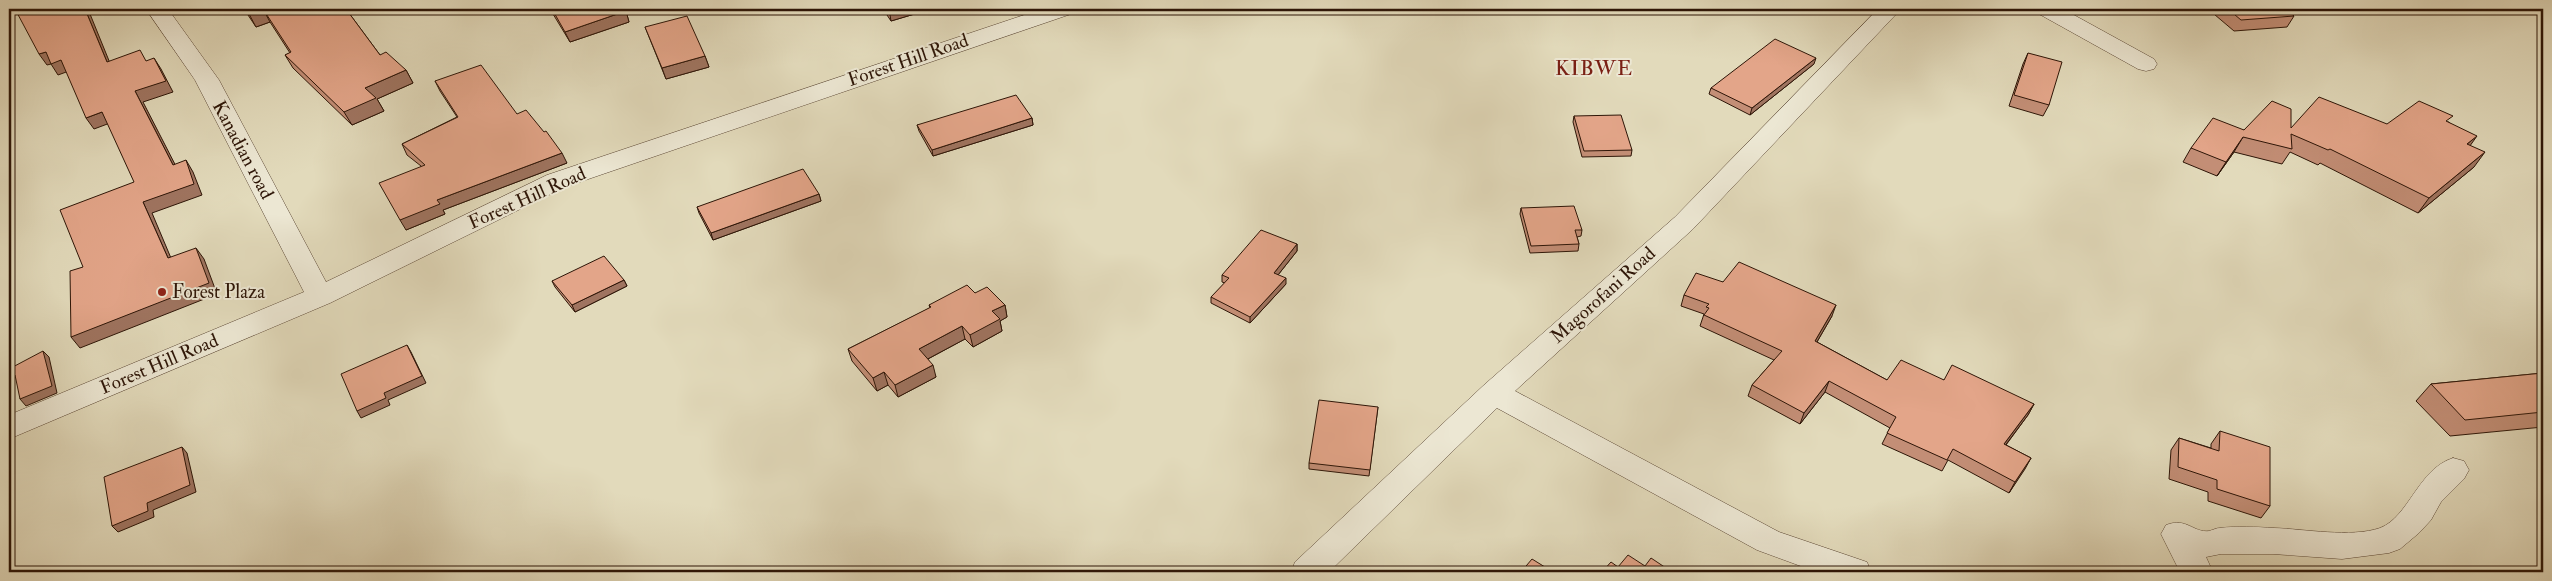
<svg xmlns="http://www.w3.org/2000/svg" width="2552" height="581" viewBox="0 0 2552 581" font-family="'IM FELL Double Pica',serif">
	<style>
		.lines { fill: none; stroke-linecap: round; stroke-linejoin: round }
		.minor-casing { stroke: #5a4634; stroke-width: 1 }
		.minor { fill: #ece7d3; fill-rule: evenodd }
		.wall { fill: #c38e76; stroke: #2d1507 }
		.shaded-wall { fill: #9f7460; stroke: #2d1507 }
		.building { fill: #e3a589; stroke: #2d1507 }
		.poi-dot { fill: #8f2418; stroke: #ece7d3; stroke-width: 2 }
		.labels { text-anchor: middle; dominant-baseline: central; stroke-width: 4; stroke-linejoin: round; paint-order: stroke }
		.street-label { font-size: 19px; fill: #2d1507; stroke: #ece7d3 }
		.poi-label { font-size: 19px; fill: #2d1507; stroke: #ece7d3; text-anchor: start }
		.quarter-label { font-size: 21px; letter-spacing: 1px; fill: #7a1f14; stroke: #ece7d3 }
	</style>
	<rect width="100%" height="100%" fill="#e2dabb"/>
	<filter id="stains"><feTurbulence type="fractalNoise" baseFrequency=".004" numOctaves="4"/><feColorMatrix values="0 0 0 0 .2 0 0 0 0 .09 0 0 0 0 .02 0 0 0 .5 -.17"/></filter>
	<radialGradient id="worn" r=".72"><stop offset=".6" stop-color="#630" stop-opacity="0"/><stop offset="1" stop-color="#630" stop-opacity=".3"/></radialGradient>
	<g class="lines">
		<defs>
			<g id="minor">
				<path d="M146,9H168L219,80L326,282L547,175L1042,9H1074L1071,14L565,187L330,303L9,439V415L304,292L195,80Z"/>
				<path d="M1878,9H1901L1693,229L1515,391L1779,532L1867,562L1871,572H1817L1757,550L1497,408L1329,572H1291L1295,562L1484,385L1675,217Z"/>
				<path d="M2036,9H2063L2154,59L2157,64L2154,69L2146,71L2138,69L2039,14Z"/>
				<path d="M2453,458L2464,461L2469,470L2464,479L2441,502L2431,520L2419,533L2400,549L2389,553L2342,559L2273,554H2221L2206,557L2213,572H2180L2161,534L2166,525C2187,517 2193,533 2209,531C2213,530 2216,528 2220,528C2237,526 2256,527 2274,528C2304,529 2351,538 2380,528C2409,517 2418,469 2453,458Z"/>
			</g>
		</defs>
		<!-- minor casing -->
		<use href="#minor" class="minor-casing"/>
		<!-- minor -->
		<use href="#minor" class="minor"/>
	</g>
	<!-- wall -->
	<g class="wall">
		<path d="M244,9H346L380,55L406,70L413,83L377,99L384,111L352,125L293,68L285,55L290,53L270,22L256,27Z"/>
		<path d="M550,9H624L626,11L629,22L570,42Z"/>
		<path d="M883,9H928V10L891,21Z"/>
		<path d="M2208,9H2286L2294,16L2287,27L2234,31Z"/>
		<path d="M645,27L705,56L709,67L666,79Z"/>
		<path d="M2028,53L2049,105L2043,116L2009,106L2023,64Z"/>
		<path d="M1814,64L1750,115L1709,94L1711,88Z"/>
		<path d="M435,81L517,114L567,163L443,210L445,214L406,230L421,166L407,155L402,144L457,117L440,91Z"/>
		<path d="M1574,116L1632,150L1631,156L1582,157L1573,122Z"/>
		<path d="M1032,118L1033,125L933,156L919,131L917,125Z"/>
		<path d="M2449,122L2470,145L2474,167L2418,213L2320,163L2318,165L2290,152L2282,164L2234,152L2217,176L2183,162L2191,148L2244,130Z"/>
		<path d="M819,194L821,201L713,240L699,213L697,207Z"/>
		<path d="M1521,208L1582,230L1581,236L1577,237L1579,244L1578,251L1530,253L1520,214Z"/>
		<path d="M1297,244V251L1278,275L1286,284L1250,323L1211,303V297L1225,283L1222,282V275Z"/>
		<path d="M624,280L627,286L575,312L555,287L552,281Z"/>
		<path d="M1723,282L1832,316L1817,342L1887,380H1944L2034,404L2028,415L2006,445L2031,458L2009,493L1948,460L1942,471L1882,444L1890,428L1825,392L1800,424L1748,396L1752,385L1774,360L1700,326L1704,314L1681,306L1684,295Z"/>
		<path d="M975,293L1005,305L1007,317L1000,321L1002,331L973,347L965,339L928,359L936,377L898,397L888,385L877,391L852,361L848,349L930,308L929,305Z"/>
		<path d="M2543,373V427L2450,436L2416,401L2431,384Z"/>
		<path d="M1378,407L1369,476L1309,469V463Z"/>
		<path d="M2220,431L2270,506L2261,518L2208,501V492L2169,479L2171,450L2179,438L2211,448V444Z"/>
	</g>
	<!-- shaded-wall -->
	<g class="shaded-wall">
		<path d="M85,9H86L90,14L114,73L107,62Z"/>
		<path d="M263,9L270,22L256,27L249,14Z"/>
		<path d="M889,9H928V10L891,21Z"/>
		<path d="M626,11L629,22L570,42L565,32Z"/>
		<path d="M46,52L61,60L69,71L58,75L51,64L47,65L39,54Z"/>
		<path d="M705,56L709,67L666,79L662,68Z"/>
		<path d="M154,58L161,69L173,92L143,102L181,176L173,165L135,91Z"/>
		<path d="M1816,58L1814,64L1750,115L1752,108Z"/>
		<path d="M406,70L413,83L377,99L384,111L352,125L344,112L365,88Z"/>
		<path d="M102,112L110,123L94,129L86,118Z"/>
		<path d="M1032,118L1033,125L933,156L932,150Z"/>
		<path d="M2477,136L2467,150V144Z"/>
		<path d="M2243,137L2234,152L2217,176L2226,162Z"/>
		<path d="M2485,152L2474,167L2418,213L2429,198Z"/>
		<path d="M562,153L567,163L443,210L445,214L406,230L400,220L437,200Z"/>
		<path d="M186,160L193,172L202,195L152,213L176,270L168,258L143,202Z"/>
		<path d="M819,194L821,201L713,240L711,233Z"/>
		<path d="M1297,244V251L1274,280V273Z"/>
		<path d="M196,248L204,259L217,294L80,348L71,337Z"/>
		<path d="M1286,278V284L1250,323V317Z"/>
		<path d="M624,280L627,286L575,312L572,305Z"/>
		<path d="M1005,305L1007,317L1000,321L1002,331L973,347L970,335L992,311Z"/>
		<path d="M1836,305L1832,316L1811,352L1815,341Z"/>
		<path d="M962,326L965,339L922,362L919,349Z"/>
		<path d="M407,345L411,352L426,383L388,400L390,405L361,418L357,411Z"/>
		<path d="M43,351L49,357L57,393L26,406L20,399Z"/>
		<path d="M933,365L936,377L898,397L895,385Z"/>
		<path d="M884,372L888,385L877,391L873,378Z"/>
		<path d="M1829,381L1825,392L1800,424L1804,413Z"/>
		<path d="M2034,404L2028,415L1998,455L2004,444Z"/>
		<path d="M182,447L187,453L196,492L153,510L154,517L118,532L112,526L147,503Z"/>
		<path d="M2031,458L2025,469L2009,493L2015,482Z"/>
	</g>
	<!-- building -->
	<g class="building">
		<path d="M15,9H85L107,62L140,50L146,61L154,58L166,81L135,91L173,165L186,160L194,184L143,202L168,258L196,248L209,283L71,337L70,271L83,267L60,210L134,182L102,112L86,118L61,60L51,64L46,52L39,54Z"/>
		<path d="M245,9H346L380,55L386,52L406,70L365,88L376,98L344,112L285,55L291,52L263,9L249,14Z"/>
		<path d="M552,9H624L626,11L565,32Z"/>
		<path d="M2228,9H2286L2294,16L2241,20Z"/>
		<path d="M687,16L705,56L662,68L645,27Z"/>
		<path d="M1775,39L1816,58L1752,108L1711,88Z"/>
		<path d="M2028,53L2062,62L2049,105L2014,95Z"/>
		<path d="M481,65L517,114L526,110L544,132L546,131L562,153L437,200L440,204L400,220L379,183L425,165L402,144L458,117L435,81Z"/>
		<path d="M1016,95L1032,118L932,150L917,125Z"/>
		<path d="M2319,97L2387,124L2419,101L2453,116L2446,121L2477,136L2467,144L2485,152L2429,198L2330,149L2328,150L2291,134L2292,149L2243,137L2226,162L2191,148L2213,118L2244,130L2272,101L2291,109V128Z"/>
		<path d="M1621,115L1632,150L1584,151L1574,116Z"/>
		<path d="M803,169L819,194L711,233L697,207Z"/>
		<path d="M1574,206L1582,230H1575L1579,244L1531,246L1521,208Z"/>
		<path d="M1261,230L1297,244L1274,273L1286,278L1250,317L1211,297L1229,278L1222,275Z"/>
		<path d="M604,256L624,280L572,305L552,281Z"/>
		<path d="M1739,262L1836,305L1815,341L1887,380L1901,360L1944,380L1952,365L2034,404L2004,444L2031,458L2015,482L1953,449L1947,460L1887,433L1896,417L1829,381L1804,413L1752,385L1782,351L1704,315L1709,308L1706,307L1709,304L1684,295L1696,273L1723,282Z"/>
		<path d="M967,285L975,293L987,287L1005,305L992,311L1000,319L970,335L962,326L919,349L933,365L895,385L884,372L873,378L848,349L931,307L929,305Z"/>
		<path d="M407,345L422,376L384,393L386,398L357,411L341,374Z"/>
		<path d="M43,351L52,386L20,399L15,375L9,369Z"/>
		<path d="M2543,373V412L2465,420L2431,384Z"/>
		<path d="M1319,400L1378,407L1370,470L1309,463Z"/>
		<path d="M2220,431L2270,447V506L2217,489V480L2178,467L2179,438L2219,451Z"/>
		<path d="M182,447L190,485L147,503L148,511L112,526L104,477Z"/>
		<path d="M1628,555L1645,566L1651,558L1672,572H1602L1611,562L1618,567Z"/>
		<path d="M1532,559L1553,572H1521Z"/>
	</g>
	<!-- markers -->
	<circle class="poi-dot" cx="162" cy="292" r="5"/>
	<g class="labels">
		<!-- street labels -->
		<g class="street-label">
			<text transform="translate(908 60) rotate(-19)">Forest Hill Road</text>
			<text transform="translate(243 150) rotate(62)">Kanadian road</text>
			<text transform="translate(527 198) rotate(-24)">Forest Hill Road</text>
			<text transform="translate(1603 295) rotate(-42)">Magorofani Road</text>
			<text transform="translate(159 364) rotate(-23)">Forest Hill Road</text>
		</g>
		<!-- poi labels -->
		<g class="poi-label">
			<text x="172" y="292">Forest Plaza</text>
		</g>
		<!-- quarter labels -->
		<g class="quarter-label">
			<text x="1594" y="68">KIBWE</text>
		</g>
	</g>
	<!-- margin -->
	<rect width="2552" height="581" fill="none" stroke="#e2dabb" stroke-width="30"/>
	<rect x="10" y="10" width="2532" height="561" fill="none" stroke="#2d1507" stroke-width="2.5"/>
	<rect x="15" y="15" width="2522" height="551" fill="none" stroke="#2d1507"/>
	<rect width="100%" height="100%" filter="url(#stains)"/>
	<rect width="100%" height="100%" fill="url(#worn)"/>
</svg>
